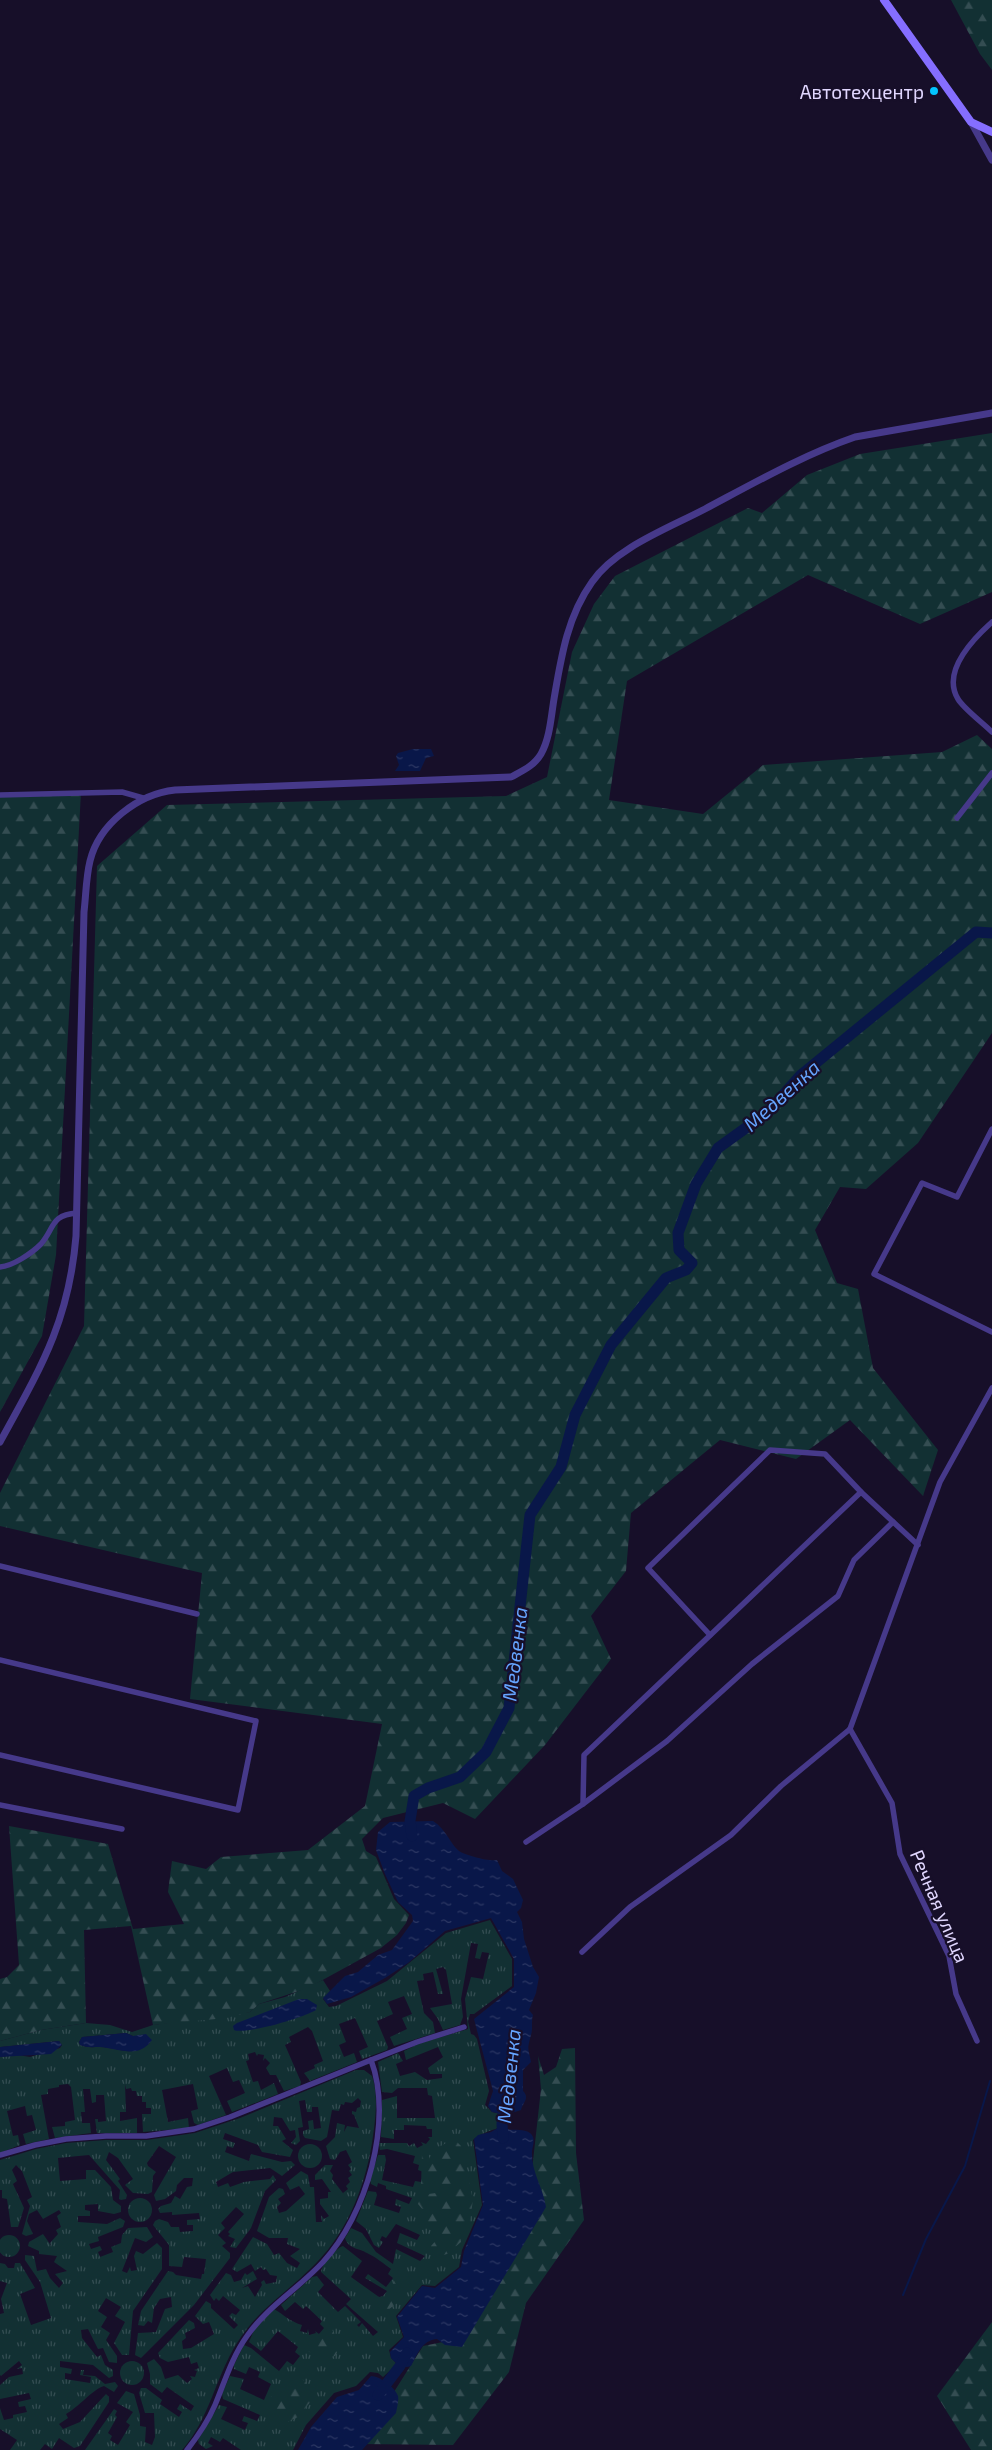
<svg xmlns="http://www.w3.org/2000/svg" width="992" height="2450" viewBox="0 0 992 2450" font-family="'Exo 2',sans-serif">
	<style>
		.grass { fill: url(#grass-tufts); fill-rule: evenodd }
		.forest { fill: url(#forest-firs) }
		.water { fill: url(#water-ripples) }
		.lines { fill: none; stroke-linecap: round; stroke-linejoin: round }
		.stream { stroke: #091749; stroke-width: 2 }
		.river { stroke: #091749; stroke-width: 11 }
		.minor { stroke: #46398a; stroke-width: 5.5 }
		.tertiary { stroke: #46398a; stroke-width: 7 }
		.secondary { stroke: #856eff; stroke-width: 8 }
		.poi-dot { fill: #03c5ff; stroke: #170f29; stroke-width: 2 }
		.labels { text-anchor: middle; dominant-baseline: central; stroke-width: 4.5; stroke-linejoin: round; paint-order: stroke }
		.poi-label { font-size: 19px; fill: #e1d7ff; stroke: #170f29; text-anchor: end }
		.street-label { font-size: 19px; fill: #e1d7ff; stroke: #170f29 }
		.water-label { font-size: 20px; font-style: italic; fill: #65a4ff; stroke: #170f29 }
	</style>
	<defs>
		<pattern id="grass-tufts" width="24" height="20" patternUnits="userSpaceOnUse" patternTransform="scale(1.25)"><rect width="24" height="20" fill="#123033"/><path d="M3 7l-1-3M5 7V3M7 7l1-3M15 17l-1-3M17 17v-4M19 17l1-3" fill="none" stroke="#344d52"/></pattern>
		<pattern id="forest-firs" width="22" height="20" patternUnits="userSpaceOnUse" patternTransform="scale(1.25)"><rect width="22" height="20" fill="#123033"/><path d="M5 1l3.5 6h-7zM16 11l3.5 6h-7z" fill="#344d52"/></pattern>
		<pattern id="water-ripples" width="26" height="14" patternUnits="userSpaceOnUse" patternTransform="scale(1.25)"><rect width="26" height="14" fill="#091749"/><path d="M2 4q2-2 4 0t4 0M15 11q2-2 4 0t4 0" fill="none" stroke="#2d3864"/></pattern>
	</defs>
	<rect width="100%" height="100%" fill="#170f29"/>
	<!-- grass -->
	<g class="grass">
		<path d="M490,1920L512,1959V1986L474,2014H470L468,2021L471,2034L474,2035L477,2039L489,2091L485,2105L492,2112L500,2114L498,2128C492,2130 477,2135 473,2140L482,2205L462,2250L459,2267L435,2286L422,2285L396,2316L403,2337L389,2350L391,2358L397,2364L383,2377L378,2373L370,2372L356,2386L334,2393L306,2425L293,2450H241L223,2438L220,2442L211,2437L208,2443L213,2446L206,2449L199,2444L198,2440L219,2405L227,2407L221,2419L245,2430L248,2423L242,2421L244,2416L257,2421L260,2415L223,2399L222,2394L230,2376L244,2379L240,2389L264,2400L271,2384L258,2377L260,2372L249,2367L246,2374L234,2369V2365L244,2345L251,2348L279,2371L287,2361L293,2365L300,2356L295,2352L298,2347L278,2331L261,2351L249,2342L254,2330L274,2309C284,2315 291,2322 302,2325L300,2331L307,2333L308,2329L309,2335L316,2333L315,2331L319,2334L324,2328L320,2324L322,2321L306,2306L303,2309L295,2302L285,2311L281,2305L312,2277L317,2276L324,2285L318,2292L338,2312L345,2306L361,2322L357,2325L359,2327L362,2323L373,2336L378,2332L346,2304L351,2299L321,2272C322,2264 336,2248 343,2246L362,2261L351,2277L379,2297L383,2296L387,2291L365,2278L368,2274L386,2287L393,2278L388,2274L391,2269C384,2264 376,2257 367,2253C359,2248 348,2249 345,2238L351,2228L362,2233L376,2252L393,2264L396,2249L420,2261L425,2256L397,2243L400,2233L417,2240L420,2235L396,2224L386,2238L382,2236L380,2240L383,2242L379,2248L374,2245L366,2229L356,2221L368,2191L376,2192L377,2195L374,2205L399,2213L401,2207L395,2205L396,2199L409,2204L412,2198L386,2189V2186L378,2183L377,2187L371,2184L370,2180L378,2155H385L386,2160L382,2180L413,2187L415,2181L421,2182L424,2172L418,2170L419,2165L413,2163L415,2156L387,2149L380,2150L379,2143H407L409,2146L414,2143L417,2148L423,2145L421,2142L426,2144L430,2139L428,2137H432V2129H427L426,2126L404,2125V2130H394V2139L381,2137L382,2100L397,2096V2118H435L432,2096L428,2095L427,2088H398L392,2093L382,2092L378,2062L398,2053L403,2061L396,2064L400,2076L415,2072L427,2080L442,2078V2074H430L428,2068L443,2057L438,2047L406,2060L404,2051L418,2044L468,2029L465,1999L471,1977L483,1979L489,1953L482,1952L480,1959L475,1958L478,1944L471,1943L461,1999L463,2017L460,2025L443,2030L438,2019L430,2008L452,2004L446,1970L443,1967L436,1969L443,1994H438L433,1972L423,1974L424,1980L417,1981L424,2013L433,2022L435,2033L394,2046L390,2037L407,2029L402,2018L412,2014L404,1996L388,2002L393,2014L377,2021L388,2047L387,2050L362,2059L359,2051L368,2047L355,2018L339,2024L346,2042L339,2045L344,2057L354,2053L357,2062L310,2081L304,2073L315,2068L314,2065L323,2061L312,2031L308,2027L289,2037L291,2042L285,2045L301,2082L300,2086L284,2091L276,2075H270L266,2068L270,2063L265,2058L263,2061L264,2055L258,2054L257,2056L255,2052L248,2054L249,2060L246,2061L253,2082L258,2081L261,2090L274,2083L278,2094L232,2112L227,2101L245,2093L239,2080L233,2082L227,2068L209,2076L226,2115L198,2125L194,2123L191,2111L198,2109L193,2084L162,2090L168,2122L188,2118L189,2128L143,2132L142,2114H151V2108H146V2102H142V2096H137L136,2091H132L131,2088L126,2089L125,2084L126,2112H120V2121L137,2118V2133H97L95,2119H98V2122L106,2121L104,2095H96V2102L92,2103L90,2089H83L85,2112H81L82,2123H90L91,2133L55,2138L52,2127L65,2126V2122L75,2120L71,2087L68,2084L59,2085V2087L48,2089V2094L41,2095L49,2139L26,2144L23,2134L36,2130L32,2115L27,2116L25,2106L7,2111L13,2136L18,2135L20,2145L0,2153V2057L18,2055L30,2057L60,2048L62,2045L59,2041L0,2047V2041L41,2030L86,2023L110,2025L132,2032L153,2025L250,2012L259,2004L285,1997L323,1980L330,1991L323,1999L329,2007L336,2006L387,1981L446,1933ZM126,2033L150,2043C129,2058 122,2048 100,2047C91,2047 88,2048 80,2045L79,2042L82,2037Z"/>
		<path d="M356,2070H364L372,2076C379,2095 375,2123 372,2143C364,2191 345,2237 309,2270C282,2296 258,2310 237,2343C215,2378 210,2418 182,2450H85L114,2409L117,2411L115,2415L117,2417L108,2433L112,2436L110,2440L118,2445L130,2425L126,2422L133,2412L117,2403L126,2391L134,2394L140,2415V2426L146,2427L145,2442L152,2445L155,2437L154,2413H145L139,2393L141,2388H146L162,2400L160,2404L179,2417L182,2412L177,2409L180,2404L191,2411L194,2406L167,2387L162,2393L150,2384V2374L147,2363L154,2359L161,2367L165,2379L178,2375L187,2383L192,2379L190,2376L195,2377L197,2371L194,2370L199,2368L197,2362L191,2364L189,2357L168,2362L160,2358L158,2353L189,2320L194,2323L195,2328L185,2333L186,2338L182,2341L183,2349L191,2348L214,2334L209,2322L203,2324L195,2316L206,2301L211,2304V2308L234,2329L238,2325L229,2316L232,2313L236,2315L240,2310L223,2296L219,2301L216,2298L214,2301L210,2295L226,2273L231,2275L234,2282L241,2280L245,2273L247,2275L253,2271L257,2279L242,2288L248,2286L255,2297L262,2285L261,2282L264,2280L266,2284L276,2282L277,2276L270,2275L266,2269L263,2270L261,2267L255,2271L251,2264L237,2272L232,2269L253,2237L267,2244L274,2255L279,2253L287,2263L297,2268L300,2263L290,2256L300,2249L287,2244L288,2238H269L257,2231L269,2197L279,2188L283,2189L285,2194L278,2199L281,2203L277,2207L279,2213L286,2211L305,2194L299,2186L290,2190L286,2183L301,2171L308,2175L310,2187H314L316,2222H322L321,2215L324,2219L329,2216L320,2204V2199L328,2198V2192H331L322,2179L315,2180V2175L325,2165H333L330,2171L333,2175L332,2179L346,2197L343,2193L348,2189L346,2186L350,2182L348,2178L352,2175L349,2171L351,2169L348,2165L352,2162L346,2150L340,2152L335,2160L330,2159L326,2146L335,2137L337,2123L345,2125L344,2132L347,2126L359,2128L354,2115L352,2114V2111L356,2112L357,2108L360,2107L361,2101L358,2098L352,2103L345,2102L344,2105L341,2104L339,2111L332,2110L327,2137L321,2141L305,2138L303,2135V2131L309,2129L308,2121L313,2120L314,2129L321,2128L318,2107H312V2112H307L305,2100L299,2101L303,2127L298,2128L300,2141L296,2145L291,2143L296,2137L295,2130L290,2131L282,2118L274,2117L273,2126H278L286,2139L282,2141L293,2150L290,2157L262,2152L258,2145L225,2133L223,2139L235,2143L233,2148L227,2146L225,2152L249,2161L251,2154L282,2162L291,2161L295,2165L282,2176L270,2168L233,2172L216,2182L218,2187L228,2183L230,2187L244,2182L270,2179L273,2175L276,2180L265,2191L251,2228L236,2248L230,2247L235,2239L228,2236L230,2234L228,2232L244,2214L236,2207L221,2223L225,2228L218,2235L226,2243L222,2246L230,2253V2258L194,2305L141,2358L135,2355L138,2333L156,2332L165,2309L172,2307L171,2297L160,2299L154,2308L152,2323L148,2321L144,2326L138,2325L141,2311L168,2271L173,2272L176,2275L201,2279L202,2274H204L206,2259L184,2257L182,2267L169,2266V2245L153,2225L155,2221L159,2219L168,2222L171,2227H179L180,2232L193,2231V2225H187V2220L200,2219L199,2213L172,2215V2212L160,2213L158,2209L161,2206L171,2203L175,2196L180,2199L187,2187L192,2186L193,2178H184L177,2185L176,2191L165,2199L156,2201L154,2195L176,2157L159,2146L147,2163L148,2166L156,2172L153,2176L152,2192L148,2194L133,2193L125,2185L133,2179L118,2158L109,2152L106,2160L120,2179L118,2181L127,2195L126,2199L121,2200L119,2199L120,2190L89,2155L58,2158L60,2181L86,2179V2170H95L111,2187L113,2200L121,2206V2212L114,2214L98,2211V2204L85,2205V2210L90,2211V2216H78V2222L107,2224L120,2218L125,2221L123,2227L98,2237L99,2241L89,2244L91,2249L100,2246L102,2250L98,2252L100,2257L113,2252L111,2247L121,2243L122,2235L128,2228L147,2227L153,2237L146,2242L135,2238L122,2271L127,2273L130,2267L131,2271L137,2270L134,2256L136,2251L143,2254L157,2243L162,2248V2269L133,2311L129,2355H122L114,2343L125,2322L115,2316L121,2307L106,2298L98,2311L107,2317L101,2327L110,2333L106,2340L117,2356V2363L109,2362L103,2348L98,2349L88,2329L81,2330L82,2338L97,2357L101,2355L105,2365L113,2370V2376L109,2378L93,2365L60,2361V2367L72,2369L71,2374L65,2373V2379L90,2383L91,2377L80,2375L81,2370H84L83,2375L95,2376L105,2384L115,2382L118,2386L114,2392L104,2386C93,2389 79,2407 66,2414L68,2418L59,2424L63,2429L80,2422L106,2394L109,2397V2402L80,2446L74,2448L59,2438L52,2449L45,2444L40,2450H10L17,2440L0,2429V2408L4,2420L13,2418V2415L27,2412L25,2406L19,2407L18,2402L31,2399L29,2393L0,2399V2385L9,2377L23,2374L22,2368L17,2369L22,2365L19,2361L1,2376L0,2375V2314L4,2313L1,2299L7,2283L0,2281V2263L5,2264L8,2268H14L15,2263H20L35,2288L20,2294L31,2325L51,2318L40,2282L25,2260V2255L34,2256L37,2271L46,2269L50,2278L59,2288L63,2283L55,2274L67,2271L54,2262L57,2256L39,2254V2251L28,2246L29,2242L43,2234L52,2247L50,2243L58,2234L56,2230L61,2227L57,2216L61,2213L59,2210L43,2219L37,2210L29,2214L27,2221L33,2234L26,2236L22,2234L30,2206L27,2200L32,2197L22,2171L16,2165L12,2170L17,2181L13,2184L24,2208L18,2227H11L7,2199L2,2198V2190H0V2160L36,2149L66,2143L106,2140H147L195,2133L240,2118Z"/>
		<circle cx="310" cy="2156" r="12"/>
		<circle cx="140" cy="2210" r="12"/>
		<circle cx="9" cy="2246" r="11"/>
		<circle cx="132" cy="2373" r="12"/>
	</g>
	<!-- forest -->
	<g class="forest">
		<path d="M951,0H992V70L980,54Z"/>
		<path d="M992,433V592L920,624L808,575L627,681L609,800L703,814L763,765L942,752L977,735L992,749V1033L918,1143L866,1189L840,1187L815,1230L837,1283L858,1289L873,1368L938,1450L923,1496L850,1420L796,1459L720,1440L631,1513L626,1571L591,1616L611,1659L545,1745L475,1819L443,1803L383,1818L362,1839L366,1851L376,1857L394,1899L409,1915L406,1923L397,1935L381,1948L308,1988L259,2004L250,2012L226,2018L153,2025L131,1926L84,1930L86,2023L41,2030L0,2041V1979L7,1977L19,1965L9,1826L108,1844L133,1929L184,1924L168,1892L172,1861L206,1869L221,1857L308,1850L365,1806L382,1724L190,1699L202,1573L0,1526V1493L84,1326L97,866L167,805L506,796L547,777L572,652L594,604L615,576L748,508L762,513L807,475L860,454Z"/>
		<path d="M81,792L56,1255L42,1336L0,1412V794Z"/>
		<path d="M575,2048L576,2153L584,2220L526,2303L509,2372L453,2445L361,2444L423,2346L458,2339L532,2170L541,2089L538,2056L544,2075L556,2067L562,2049Z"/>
		<path d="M450,2141L457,2142L461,2146L473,2200L469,2226L461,2233V2242L447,2254L440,2256L431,2250V2246L440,2236L439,2231L425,2222L423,2210L418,2204L421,2195L436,2193L439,2188L434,2181L427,2188L421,2185L422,2154L427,2151L430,2159L434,2160L437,2156V2148Z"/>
		<path d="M396,2275L402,2276L405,2282L397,2303L388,2310L378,2309L376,2304L384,2298L393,2284Z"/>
		<path d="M992,2322V2450H971L937,2396Z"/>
		<path d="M332,2329L340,2347L335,2356C322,2360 306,2354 300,2341L302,2336L311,2337Z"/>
		<path d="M293,2374L306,2382L312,2400L298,2417L287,2422L271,2413L267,2404L269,2398L288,2385V2377Z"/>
	</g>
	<!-- water -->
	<g class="water">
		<path d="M413,749H431L434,756L426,758L420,771H395L399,765L396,756L398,753Z"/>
		<path d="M433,1821C446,1829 451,1845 459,1851C465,1855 490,1862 497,1860L502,1871L513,1879L523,1900L521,1908L517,1912L522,1922L524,1939L533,1967L539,1977L536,1993L529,2010L533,2015C531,2022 533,2029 531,2035C527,2050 528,2047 531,2062L523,2070V2091C530,2098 523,2102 521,2110L506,2115L492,2112L488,2106L493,2091L474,2019L514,1987V1959L491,1918L445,1931L408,1963L385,1978L351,1997L327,2004L323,1998L345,1976L358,1972L378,1955L392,1950L413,1921L412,1915L398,1902L385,1874L376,1850L378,1832L390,1822Z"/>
		<path d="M299,1999H307L317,2005L316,2010C305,2017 246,2035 234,2030L233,2026L237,2023Z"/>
		<path d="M126,2033L133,2036L146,2034L152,2040C138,2060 119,2048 99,2047C91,2047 88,2048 80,2045L79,2042L82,2037Z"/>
		<path d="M59,2041L62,2045L51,2054L0,2057V2047Z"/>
		<path d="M499,2124H505L507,2129C515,2131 523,2128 530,2133C536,2138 533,2144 532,2151C531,2172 543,2187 546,2207L462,2347L445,2345L437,2339C422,2340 417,2355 411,2366C402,2369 397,2364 391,2358L390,2352L404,2337L397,2317L422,2286L435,2288L461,2267L464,2251L483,2205L474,2139L478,2135L491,2132L498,2128Z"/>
		<path d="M371,2376C379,2376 395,2387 398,2396C399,2400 397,2408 396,2413L362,2450H298L311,2427L337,2397L359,2390Z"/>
	</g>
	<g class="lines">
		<!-- stream -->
		<path class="stream" d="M903,2295L926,2239L965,2166L990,2081"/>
		<!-- river -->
		<g class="river">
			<path d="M412,1836L410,1821L414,1796L428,1788L460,1777L486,1752L509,1708L530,1515L561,1467L575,1415L611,1345L666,1278L686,1270L692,1263L679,1250L678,1233L696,1184L718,1148L768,1112L801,1075L976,932L992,933"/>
			<path d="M503,2138L502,2124L505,2100"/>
			<path d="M378,2395L400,2366L407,2353"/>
		</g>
		<!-- minor -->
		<g class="minor">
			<path d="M992,622C973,639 941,671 958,699C964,709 983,723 992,732"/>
			<path d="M0,795L122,792L143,798"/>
			<path d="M957,818L992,773"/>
			<path d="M992,1129L957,1197L922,1183L874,1274L992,1332"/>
			<path d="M0,1267C13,1266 32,1253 41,1244C55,1228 50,1215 77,1213"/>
			<path d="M0,1566L197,1614"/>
			<path d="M710,1635L648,1568L770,1450L825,1454L861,1492"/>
			<path d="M0,1660L256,1721L238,1810L0,1755"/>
			<path d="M850,1729L892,1803L900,1854L949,1956L956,1994L977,2041"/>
			<path d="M583,1804L667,1741L752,1664L838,1596L854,1560L893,1522"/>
			<path d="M0,1805L122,1829"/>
			<path d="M526,1842L583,1804L584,1755L861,1492L918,1545"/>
			<path d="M582,1952L630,1907L731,1835L781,1786L850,1729L940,1482L992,1388"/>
			<path d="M0,2155L35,2145L66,2139L106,2136H146L194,2129L230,2117L371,2060"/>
			<path d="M187,2450C198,2436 208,2421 215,2405C225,2381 232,2357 247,2336C268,2306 298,2289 323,2262C366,2216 394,2121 371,2060L417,2042L464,2027"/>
		</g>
		<!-- tertiary -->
		<g class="tertiary">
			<path d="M971,122L992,160"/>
			<path d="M0,1442C40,1369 69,1322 76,1236L84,912C86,895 86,877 90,861C99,824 138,794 175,790L511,777C522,771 534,766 541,754C550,738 551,717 554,699C561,658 567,617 592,582C615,548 669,528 705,509C754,483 803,455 855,437L992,413"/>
		</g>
		<!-- secondary -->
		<path class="secondary" d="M884,0L971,122L992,132"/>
	</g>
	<!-- markers -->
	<circle class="poi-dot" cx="934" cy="91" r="5"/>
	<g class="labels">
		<!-- poi labels -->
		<g class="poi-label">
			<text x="924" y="91">Автотехцентр</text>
		</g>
		<!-- street labels -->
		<g class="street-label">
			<text transform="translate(940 1906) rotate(67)">Речная улица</text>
		</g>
		<!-- water labels -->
		<g class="water-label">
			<text transform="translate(781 1095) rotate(-42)">Медвенка</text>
			<text transform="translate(514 1654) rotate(-83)">Медвенка</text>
			<text transform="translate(508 2076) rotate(-84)">Медвенка</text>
		</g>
	</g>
</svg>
